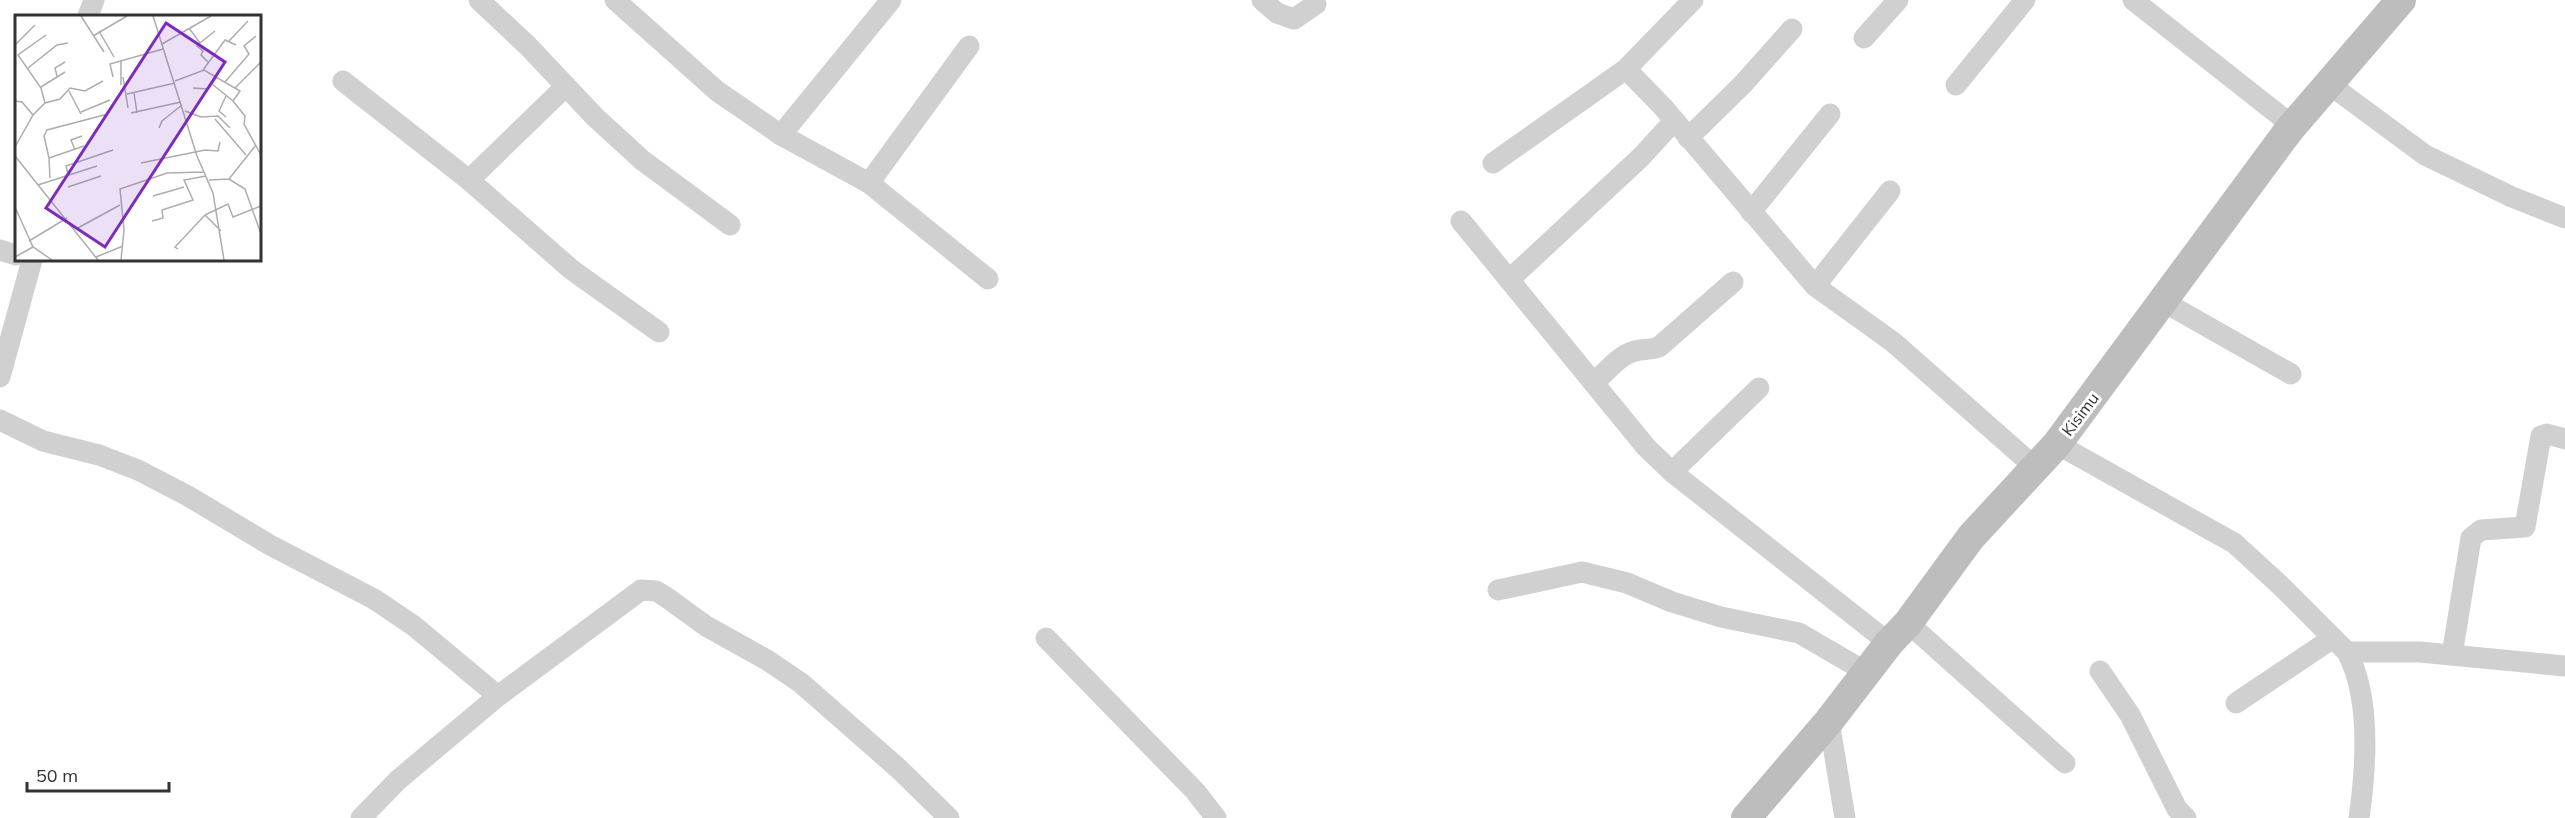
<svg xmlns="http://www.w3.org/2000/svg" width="2565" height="818" viewBox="0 0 2565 818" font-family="Mulish,sans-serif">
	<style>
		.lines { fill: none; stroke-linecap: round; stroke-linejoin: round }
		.street { stroke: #d0d0d0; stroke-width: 21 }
		.secondary { stroke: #bdbdbd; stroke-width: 30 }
		.labels { text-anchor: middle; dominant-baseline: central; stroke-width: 6; stroke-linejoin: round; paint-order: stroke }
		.street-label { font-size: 16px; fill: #333; stroke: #fff }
		.inset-road { fill: none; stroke: #adadad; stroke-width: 1.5 }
		.view { fill: #7b2cbf; fill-opacity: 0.15; stroke: #7b2cbf; stroke-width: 3 }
		.inset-edge { fill: none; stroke: #333; stroke-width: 3 }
	</style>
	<rect width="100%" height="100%" fill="#fff"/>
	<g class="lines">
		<!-- street -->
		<g class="street">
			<path d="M479,0L528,46L595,117L642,160L730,225"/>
			<path d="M615,0L717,91L781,135L869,183L988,279"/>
			<path d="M1262,0L1277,13L1294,19L1316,4"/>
			<path d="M2133,0L2293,126"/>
			<path d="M88,16L94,0"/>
			<path d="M1864,38L1898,0"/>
			<path d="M1626,69L1663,107L1815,286L1893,342L2036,468"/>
			<path d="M343,81L469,180L572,270L659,332"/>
			<path d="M2329,84L2425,155L2512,197L2565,218"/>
			<path d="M1956,85L2025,0"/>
			<path d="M781,135L891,0"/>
			<path d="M1688,138L1743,84L1792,29"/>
			<path d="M1493,163L1626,69L1693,0"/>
			<path d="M469,180L565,87"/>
			<path d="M869,183L969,46"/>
			<path d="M1751,212L1830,114"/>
			<path d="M1461,221L1646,447L1672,472L1889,643"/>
			<path d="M0,250L16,255"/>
			<path d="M1509,280L1641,157L1674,121"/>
			<path d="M1815,286L1890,191"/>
			<path d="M2164,302L2291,374"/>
			<path d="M0,377L32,260"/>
			<path d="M1594,383C1606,372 1619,355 1635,351C1643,349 1651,350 1659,347L1733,282"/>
			<path d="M0,420L43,441L99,455L138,470L188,496L270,545L374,599L414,626L498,696"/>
			<path d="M2057,444L2234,543L2280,585L2347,652C2371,697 2366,769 2359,818"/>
			<path d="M1672,472L1759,388"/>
			<path d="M1498,590L1582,572L1627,583L1672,602L1721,617L1799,633L1866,672"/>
			<path d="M1908,623L2065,763"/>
			<path d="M1046,638L1195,791L1216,818"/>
			<path d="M2347,652H2420L2565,666"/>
			<path d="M2452,655L2471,538L2481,530L2525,527L2541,436L2547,434L2565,439"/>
			<path d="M2100,671L2130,715L2177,809L2186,818"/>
			<path d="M2236,703L2333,638"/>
			<path d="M1829,721L1845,818"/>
			<path d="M361,818L398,780L498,696L641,590L656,591L666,597L706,626L767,660L801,683L899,769L949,818"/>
		</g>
		<!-- secondary -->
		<path class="secondary" d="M1746,818L1829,721L1889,643L1908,623L1971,537L2057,444L2289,130L2401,0"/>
	</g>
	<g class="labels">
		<!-- street labels -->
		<g class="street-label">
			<text transform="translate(2080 414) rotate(-53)">Kisimu</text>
		</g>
	</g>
	<!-- overview -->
	<g transform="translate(15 15)">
		<rect width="246" height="246" fill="#fff"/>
		<path class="inset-road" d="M66,1L89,37M138,1L182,141L198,178L209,245M174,13L185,28L200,16M84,16L99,42M78,21L112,1M214,26L233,6M185,28L182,31L188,36L186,40L193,47M147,29L196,1M0,30L20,10M106,46V70M13,53L42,30L53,28M188,55L210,25L221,30M42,61L40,53L50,47M98,62L95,49L148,34M108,62L113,93M160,66L189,55L225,76L218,86M210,67L234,39L229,31L241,21M197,69L218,86L230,101L229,109L246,140M26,72L50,57M178,73L193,74L202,62M220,73L246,47M54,76L66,99M119,78L122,98M112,79L160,68M211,81L204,96L211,102M0,86L7,87L18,100M30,88L26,73L3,40L31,20M170,96L186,102L203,101L215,113M66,97L95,85M116,98L166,87M200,104L231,140M144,113L147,106L167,90M0,132L18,100L30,88L45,84L55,73L70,76L88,66M60,135L56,125L67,121M0,141L83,245M34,143L29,121L32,115L93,99M126,148L190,135L203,136L205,127M53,159L51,151L98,135M35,163L34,143L69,131M214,164L241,130M194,165L214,164L230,174L246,219M23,170L82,151M53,172L86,161M138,181L169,172M0,192L18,232M190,200L213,189L218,202L246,191M137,206L148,203L147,195L178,185L169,165L191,161M61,214L105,190M14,226L52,203M163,234L160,232L190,200L206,216M0,242L18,232L37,245M81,242L108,231M106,245L109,215L105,174L152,158L189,157"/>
		<path class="view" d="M151,8L210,47L90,232L31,193Z"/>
		<rect width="246" height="246" class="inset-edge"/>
	</g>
	<!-- scale -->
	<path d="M27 782v9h142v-9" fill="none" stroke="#333333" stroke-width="3"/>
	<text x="36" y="782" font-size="18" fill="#333333" stroke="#ffffff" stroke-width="4.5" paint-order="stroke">50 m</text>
</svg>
